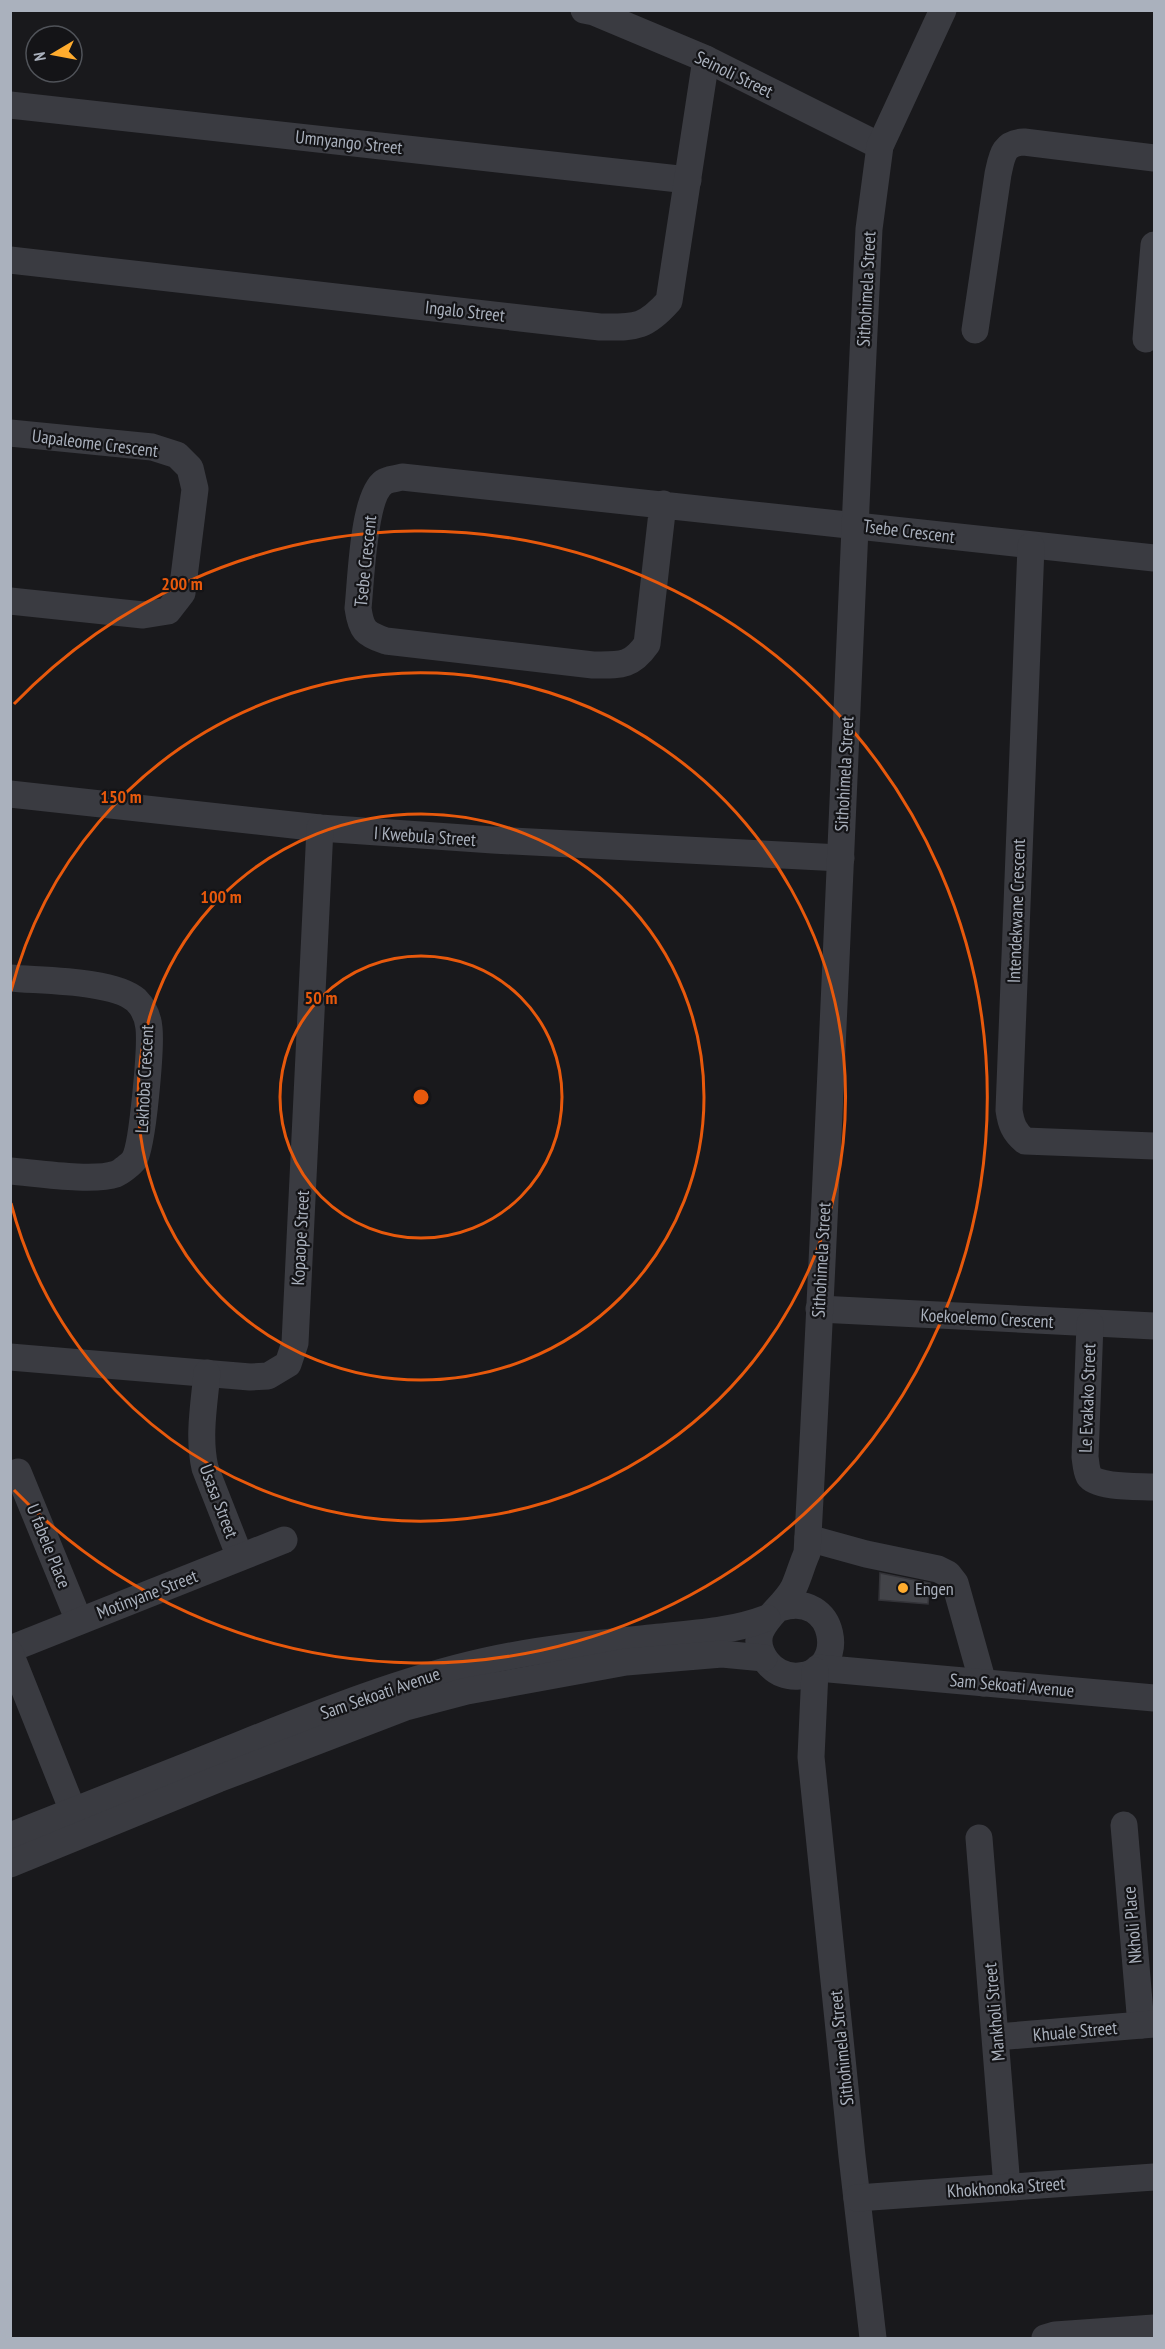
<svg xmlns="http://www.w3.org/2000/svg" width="1165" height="2349" viewBox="0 0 1165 2349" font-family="'PT Sans Narrow',sans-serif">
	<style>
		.building { fill: #434449; stroke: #333338; stroke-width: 1.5 }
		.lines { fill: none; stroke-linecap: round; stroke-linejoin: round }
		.minor { stroke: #3a3b41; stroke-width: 27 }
		.ring { fill: none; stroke: #e8590c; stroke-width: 3 }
		.poi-dot { fill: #ffac2e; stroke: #141417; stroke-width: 2 }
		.labels { text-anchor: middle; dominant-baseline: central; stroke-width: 4.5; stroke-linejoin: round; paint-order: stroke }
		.street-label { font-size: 18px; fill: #aab1bd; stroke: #141417 }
		.poi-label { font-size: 18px; fill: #aab1bd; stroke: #141417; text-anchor: start }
		.centre { fill: #e8590c; stroke: #141417; stroke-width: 3 }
		.ring-label { font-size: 18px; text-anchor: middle; font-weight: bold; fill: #e8590c; stroke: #141417; stroke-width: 4.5; stroke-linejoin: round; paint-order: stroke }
	</style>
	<rect width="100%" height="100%" fill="#19191c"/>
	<!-- building -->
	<path class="building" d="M880,1573L930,1583L928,1604L879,1600Z"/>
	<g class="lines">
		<!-- minor -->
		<g class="minor">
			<path d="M584,10L594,12L706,59L880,146"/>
			<path d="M10,105L688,180"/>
			<path d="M10,260L600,327C635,327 644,329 669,301L706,59"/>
			<path d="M975,330L998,174C1002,156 1003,143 1024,142L1154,158"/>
			<path d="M1146,339L1154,245"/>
			<path d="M10,433L152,447L177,455L190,468L195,489L182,593L168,611L143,615L10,601"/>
			<path d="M663,504L647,644C631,667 620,665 593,665L386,641C365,634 361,630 358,608C361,582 363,496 384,482C388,479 396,479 402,477L1154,558"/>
			<path d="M1031,546L1009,1110C1011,1124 1014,1132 1025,1141L1154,1146"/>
			<path d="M10,794L320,828L493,840L841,858"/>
			<path d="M10,978C42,981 113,980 136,1000C144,1008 148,1016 149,1028C151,1047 143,1145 134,1160C131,1164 121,1172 116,1174C93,1182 36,1173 10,1171"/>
			<path d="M819,1309L1154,1326"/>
			<path d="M1090,1324L1085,1457C1086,1463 1086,1470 1089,1476C1097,1488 1140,1486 1154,1487"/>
			<path d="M10,1357L250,1377L268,1376L288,1364L295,1343L320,828"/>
			<path d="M207,1373C204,1405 198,1437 205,1468L240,1557"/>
			<path d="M18,1472L79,1621"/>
			<path d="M808,1538L866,1554L938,1569L948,1574L955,1583L983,1683"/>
			<path d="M780,1608C836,1589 850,1672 799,1676C786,1677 775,1672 767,1662C742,1628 781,1613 794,1587C799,1576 802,1564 807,1553C832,1111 847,670 869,229L880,146L943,10"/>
			<path d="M10,1649L284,1540"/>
			<path d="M10,1653L73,1811"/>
			<path d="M818,1668L1154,1698"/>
			<path d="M815,1671L811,1757L852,2156L873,2338"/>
			<path d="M1124,1825L1141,2025"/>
			<path d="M10,1836C88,1805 165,1775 242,1744C322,1712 401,1680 486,1661C543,1648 602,1643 661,1637C697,1633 733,1631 767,1618"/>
			<path d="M979,1838L1007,2187"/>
			<path d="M10,1864L218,1779L406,1707L467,1691L626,1662L722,1654L764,1658"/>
			<path d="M996,2037L1154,2024"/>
			<path d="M857,2198L1154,2177"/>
			<path d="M1045,2338L1055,2335L1154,2328"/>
		</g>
	</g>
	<!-- distance rings -->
	<g class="ring">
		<circle cx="421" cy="1097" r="141"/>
		<circle cx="421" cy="1097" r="283"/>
		<path d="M11 991A424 424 0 1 1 11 1203"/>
		<path d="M14 704A566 566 0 1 1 14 1490"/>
	</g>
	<!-- markers -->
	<circle class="poi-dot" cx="903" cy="1588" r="6"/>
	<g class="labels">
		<!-- street labels -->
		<g class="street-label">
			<text transform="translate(734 74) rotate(26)">Seinoli Street</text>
			<text transform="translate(349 142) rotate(6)">Umnyango Street</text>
			<text transform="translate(866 289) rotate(-87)">Sithohimela Street</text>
			<text transform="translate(465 311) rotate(6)">Ingalo Street</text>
			<text transform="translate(95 443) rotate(7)">Uapaleome Crescent</text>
			<text transform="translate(909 531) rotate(7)">Tsebe Crescent</text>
			<text transform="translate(365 561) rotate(-84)">Tsebe Crescent</text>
			<text transform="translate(844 774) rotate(-87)">Sithohimela Street</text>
			<text transform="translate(425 836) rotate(4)">I Kwebula Street</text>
			<text transform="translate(1016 911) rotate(-88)">Intendekwane Crescent</text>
			<text transform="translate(144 1079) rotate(-87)">Lekhoba Crescent</text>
			<text transform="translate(300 1238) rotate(-87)">Kopaope Street</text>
			<text transform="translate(821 1260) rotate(-87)">Sithohimela Street</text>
			<text transform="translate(987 1318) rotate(3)">Koekoelemo Crescent</text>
			<text transform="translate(1087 1398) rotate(-88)">Le Evakako Street</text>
			<text transform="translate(219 1501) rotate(69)">Usasa Street</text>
			<text transform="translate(49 1546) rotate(68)">U fabele Place</text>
			<text transform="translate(147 1594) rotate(-21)">Motinyane Street</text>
			<text transform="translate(1012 1685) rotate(5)">Sam Sekoati Avenue</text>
			<text transform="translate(380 1693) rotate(-19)">Sam Sekoati Avenue</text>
			<text transform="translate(1132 1925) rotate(-95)">Nkholi Place</text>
			<text transform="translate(994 2012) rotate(-95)">Mankholi Street</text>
			<text transform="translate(1075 2031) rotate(-5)">Khuale Street</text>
			<text transform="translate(841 2048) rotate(-96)">Sithohimela Street</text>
			<text transform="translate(1006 2187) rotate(-4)">Khokhonoka Street</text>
		</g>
		<!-- poi labels -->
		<g class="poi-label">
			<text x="915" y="1588">Engen</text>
		</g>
	</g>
	<circle cx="421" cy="1097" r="9" class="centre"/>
	<g class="ring-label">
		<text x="182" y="590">200 m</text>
		<text x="121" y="803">150 m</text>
		<text x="221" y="903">100 m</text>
		<text x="321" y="1004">50 m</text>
	</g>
	<!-- border -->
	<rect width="1165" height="2349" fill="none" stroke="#aab1bd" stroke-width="24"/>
	<!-- north arrow -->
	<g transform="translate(54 54) rotate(260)"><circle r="28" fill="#141417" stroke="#505359" stroke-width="1.5"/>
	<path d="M0-4.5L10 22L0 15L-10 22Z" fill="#ffac2e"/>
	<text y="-9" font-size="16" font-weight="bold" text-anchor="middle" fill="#aab1bd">N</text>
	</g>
</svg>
